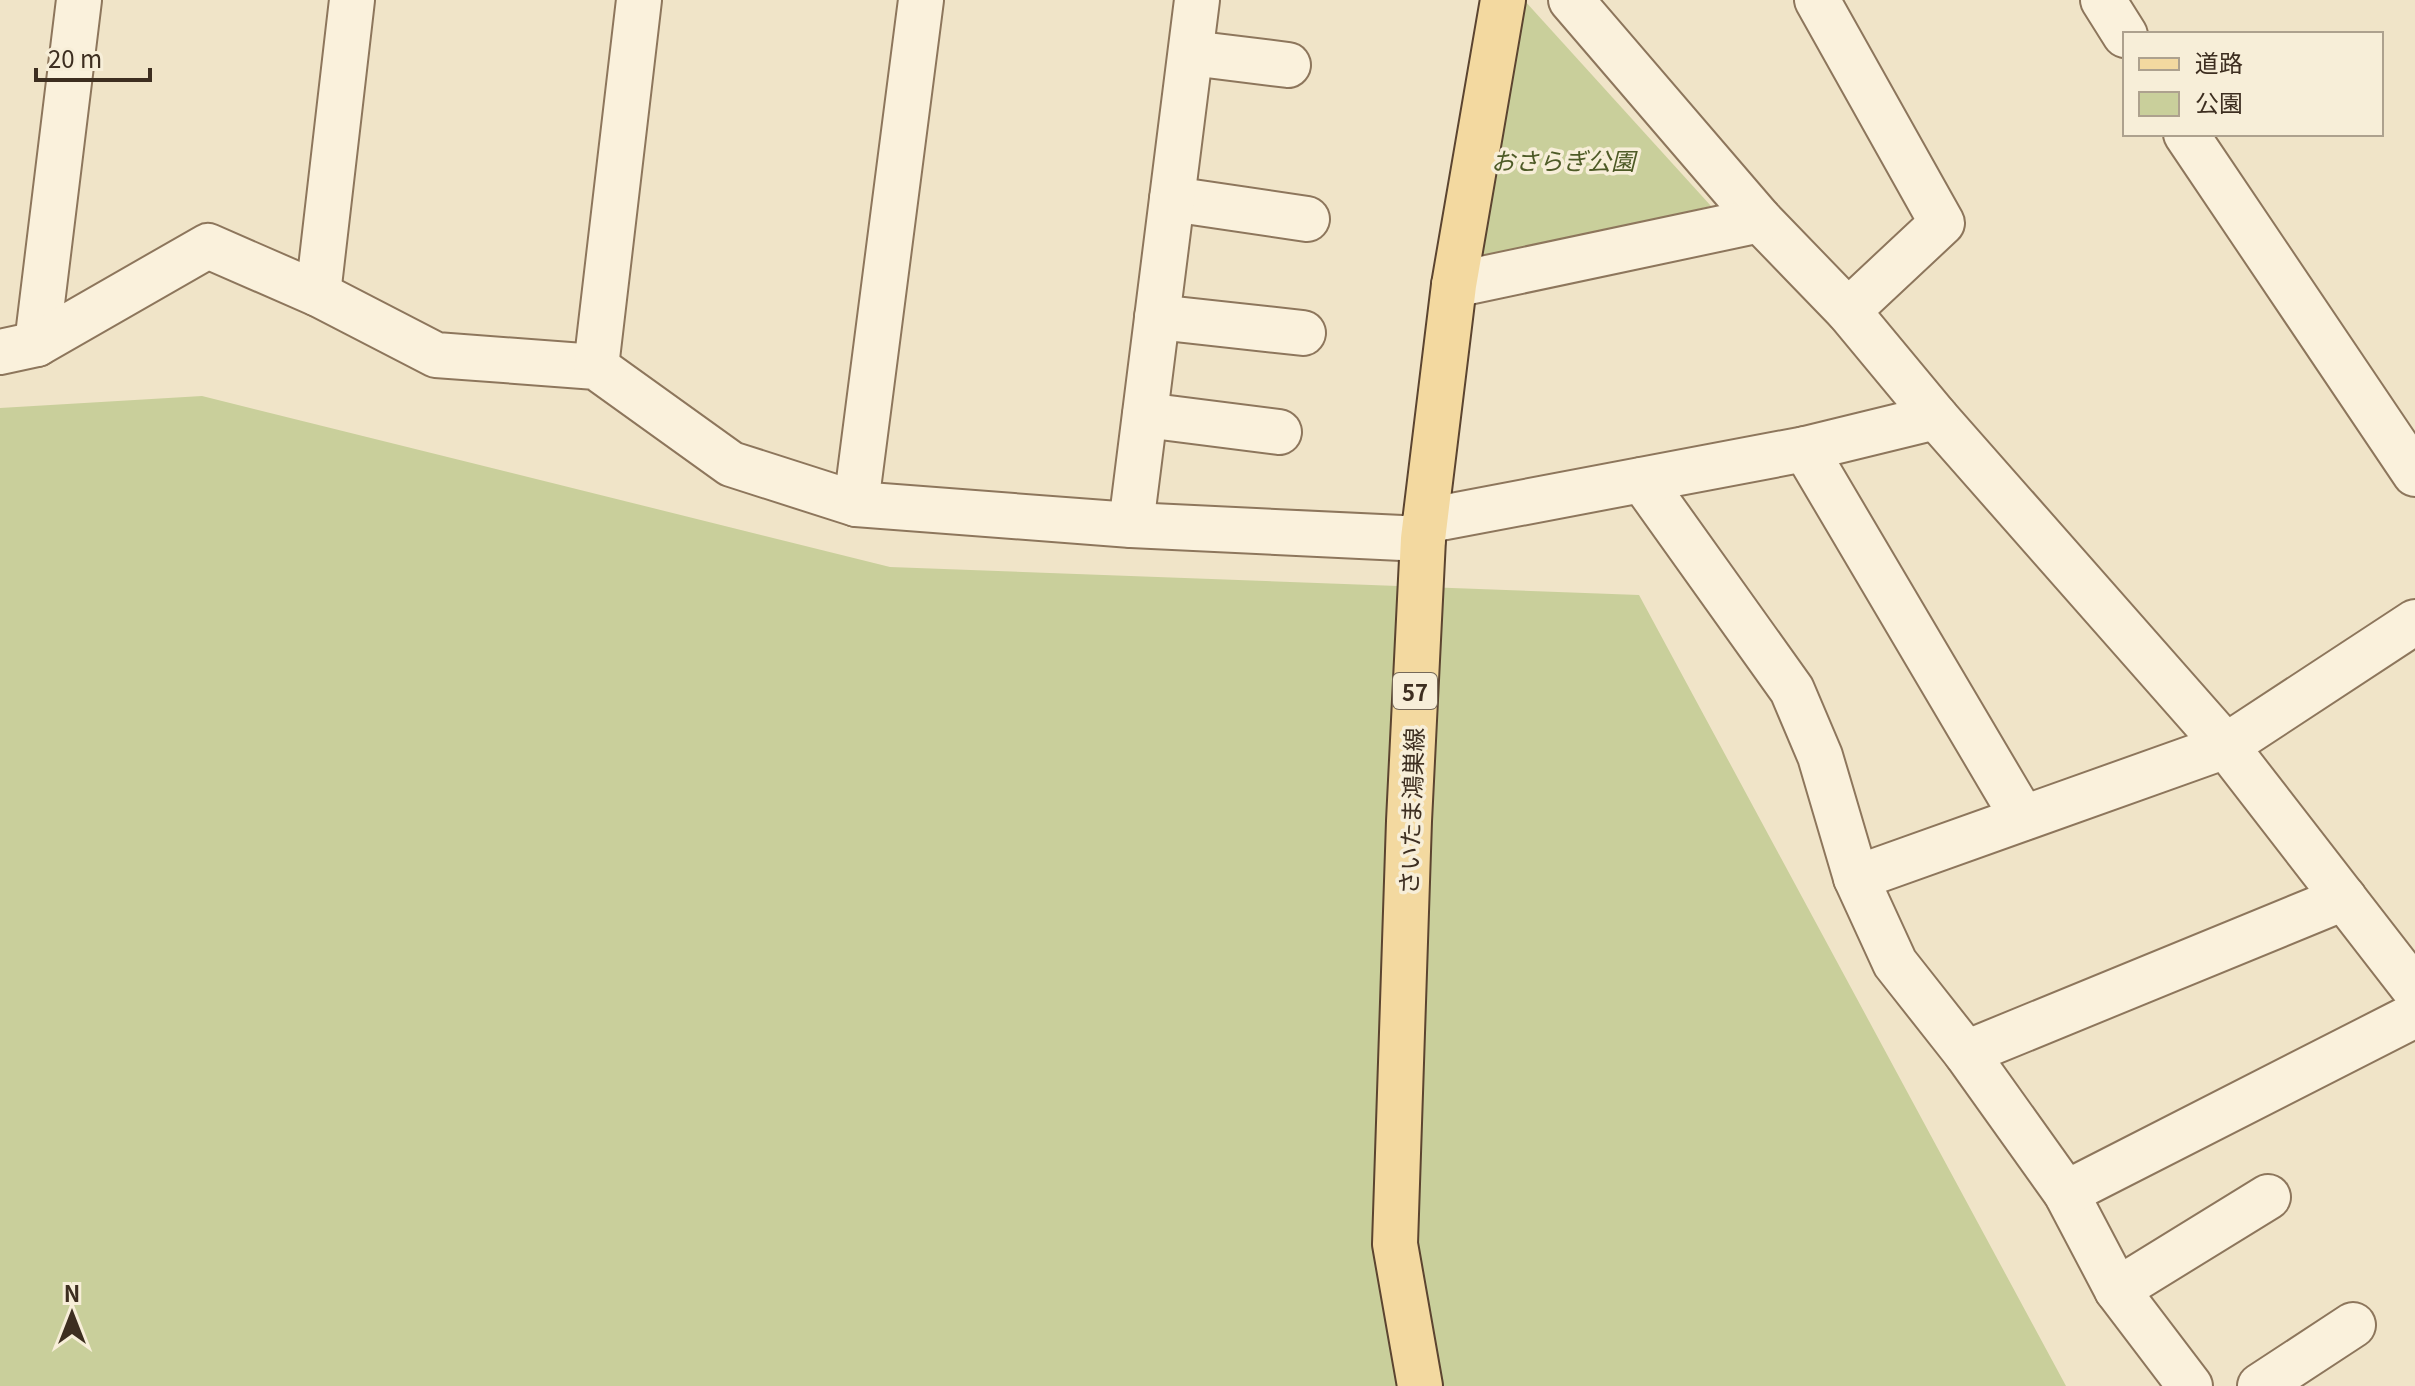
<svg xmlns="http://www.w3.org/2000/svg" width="2415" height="1386" viewBox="0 0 2415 1386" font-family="Georgia,'Noto Sans JP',serif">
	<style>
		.green { fill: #c9cf9b }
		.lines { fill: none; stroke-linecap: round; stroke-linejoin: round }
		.minor-casing { stroke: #8d765c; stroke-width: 48 }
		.major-casing { stroke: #5b4430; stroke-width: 48 }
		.minor { stroke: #faf1dc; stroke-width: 44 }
		.major { stroke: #f3d9a0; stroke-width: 44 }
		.labels { text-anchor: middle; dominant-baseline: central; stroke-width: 7; stroke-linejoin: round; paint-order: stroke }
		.shield { fill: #f7eed8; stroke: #756857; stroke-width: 2 }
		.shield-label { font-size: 22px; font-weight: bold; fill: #3d2e20 }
		.park-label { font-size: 24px; font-style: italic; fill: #4d5a26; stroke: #f7eed8 }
		.street-label { font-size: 24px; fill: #3d2e20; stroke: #f7eed8 }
	</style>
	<rect width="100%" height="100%" fill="#f0e4c8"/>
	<!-- green -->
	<g class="green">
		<path d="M1524,0L1711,206L1467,263Z"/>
		<path d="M202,396L890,567L1639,595L2066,1386H0V408Z"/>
	</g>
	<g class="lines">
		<defs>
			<g id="minor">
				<path d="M1571,0L1760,220L1848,311L1936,417L2226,746L2415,990"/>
				<path d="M1817,0L1942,223L1848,311"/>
				<path d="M2103,0L2125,35"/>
				<path d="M1191,53L1288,65"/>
				<path d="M2186,134L2415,474"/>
				<path d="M1172,199L1307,219"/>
				<path d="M1454,285L1760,220"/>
				<path d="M318,294L352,0"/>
				<path d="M1157,317L1303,333"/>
				<path d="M37,344L79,0"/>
				<path d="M0,352L37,344L208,246L318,294L436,355L596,367L731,464L856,504L1131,525L1423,539"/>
				<path d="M596,367L639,0"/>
				<path d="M1145,415L1279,432"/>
				<path d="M1805,449L2023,818"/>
				<path d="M1642,480L1792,690L1820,756L1856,878L1895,963L1966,1053L2066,1193L2117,1290L2190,1386"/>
				<path d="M856,504L921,0"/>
				<path d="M1425,521L1805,449L1936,417"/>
				<path d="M1131,525L1197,0"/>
				<path d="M1856,878L2226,746L2415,622"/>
				<path d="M1966,1053L2344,898"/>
				<path d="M2066,1193L2415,1015"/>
				<path d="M2117,1290L2268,1197"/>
				<path d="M2260,1386L2353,1325"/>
			</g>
			<path id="major" d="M1420,1386L1395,1244L1409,821L1423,539L1454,285L1503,0"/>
		</defs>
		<!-- minor casing -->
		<use href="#minor" class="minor-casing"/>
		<!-- major casing -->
		<use href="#major" class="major-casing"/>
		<!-- minor -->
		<use href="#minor" class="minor"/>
		<!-- major -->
		<use href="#major" class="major"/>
	</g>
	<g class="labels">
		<!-- shield labels -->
		<rect class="shield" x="1393" y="673" width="44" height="36" rx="6"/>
		<g class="shield-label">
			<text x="1415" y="691">57</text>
		</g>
		<!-- park labels -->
		<g class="park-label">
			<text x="1563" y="159">おさらぎ公園</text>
		</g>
		<!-- street labels -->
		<g class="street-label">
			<text transform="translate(1410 811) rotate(-88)">さいたま鴻巣線</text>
		</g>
	</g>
	<!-- legend -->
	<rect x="2123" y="32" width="260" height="104" fill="#f7eed8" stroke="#ada18e" stroke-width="2"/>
	<rect x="2139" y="58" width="40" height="12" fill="#f3d9a0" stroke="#ada18e" stroke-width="2"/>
	<text x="2195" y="72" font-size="24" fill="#3d2e20">道路</text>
	<rect x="2139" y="92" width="40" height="24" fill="#c9cf9b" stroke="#ada18e" stroke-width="2"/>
	<text x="2195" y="112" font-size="24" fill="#3d2e20">公園</text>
	<!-- north arrow -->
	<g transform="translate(72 1314)" stroke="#f7eed8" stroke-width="6" paint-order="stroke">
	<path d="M0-6L14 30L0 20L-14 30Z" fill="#3d2e20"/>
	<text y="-12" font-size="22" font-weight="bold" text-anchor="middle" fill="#3d2e20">N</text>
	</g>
	<!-- scale -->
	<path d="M36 68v12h114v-12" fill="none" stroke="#3d2e20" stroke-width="4"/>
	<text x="48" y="68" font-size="24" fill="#3d2e20" stroke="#f7eed8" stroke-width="6" paint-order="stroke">20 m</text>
</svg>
